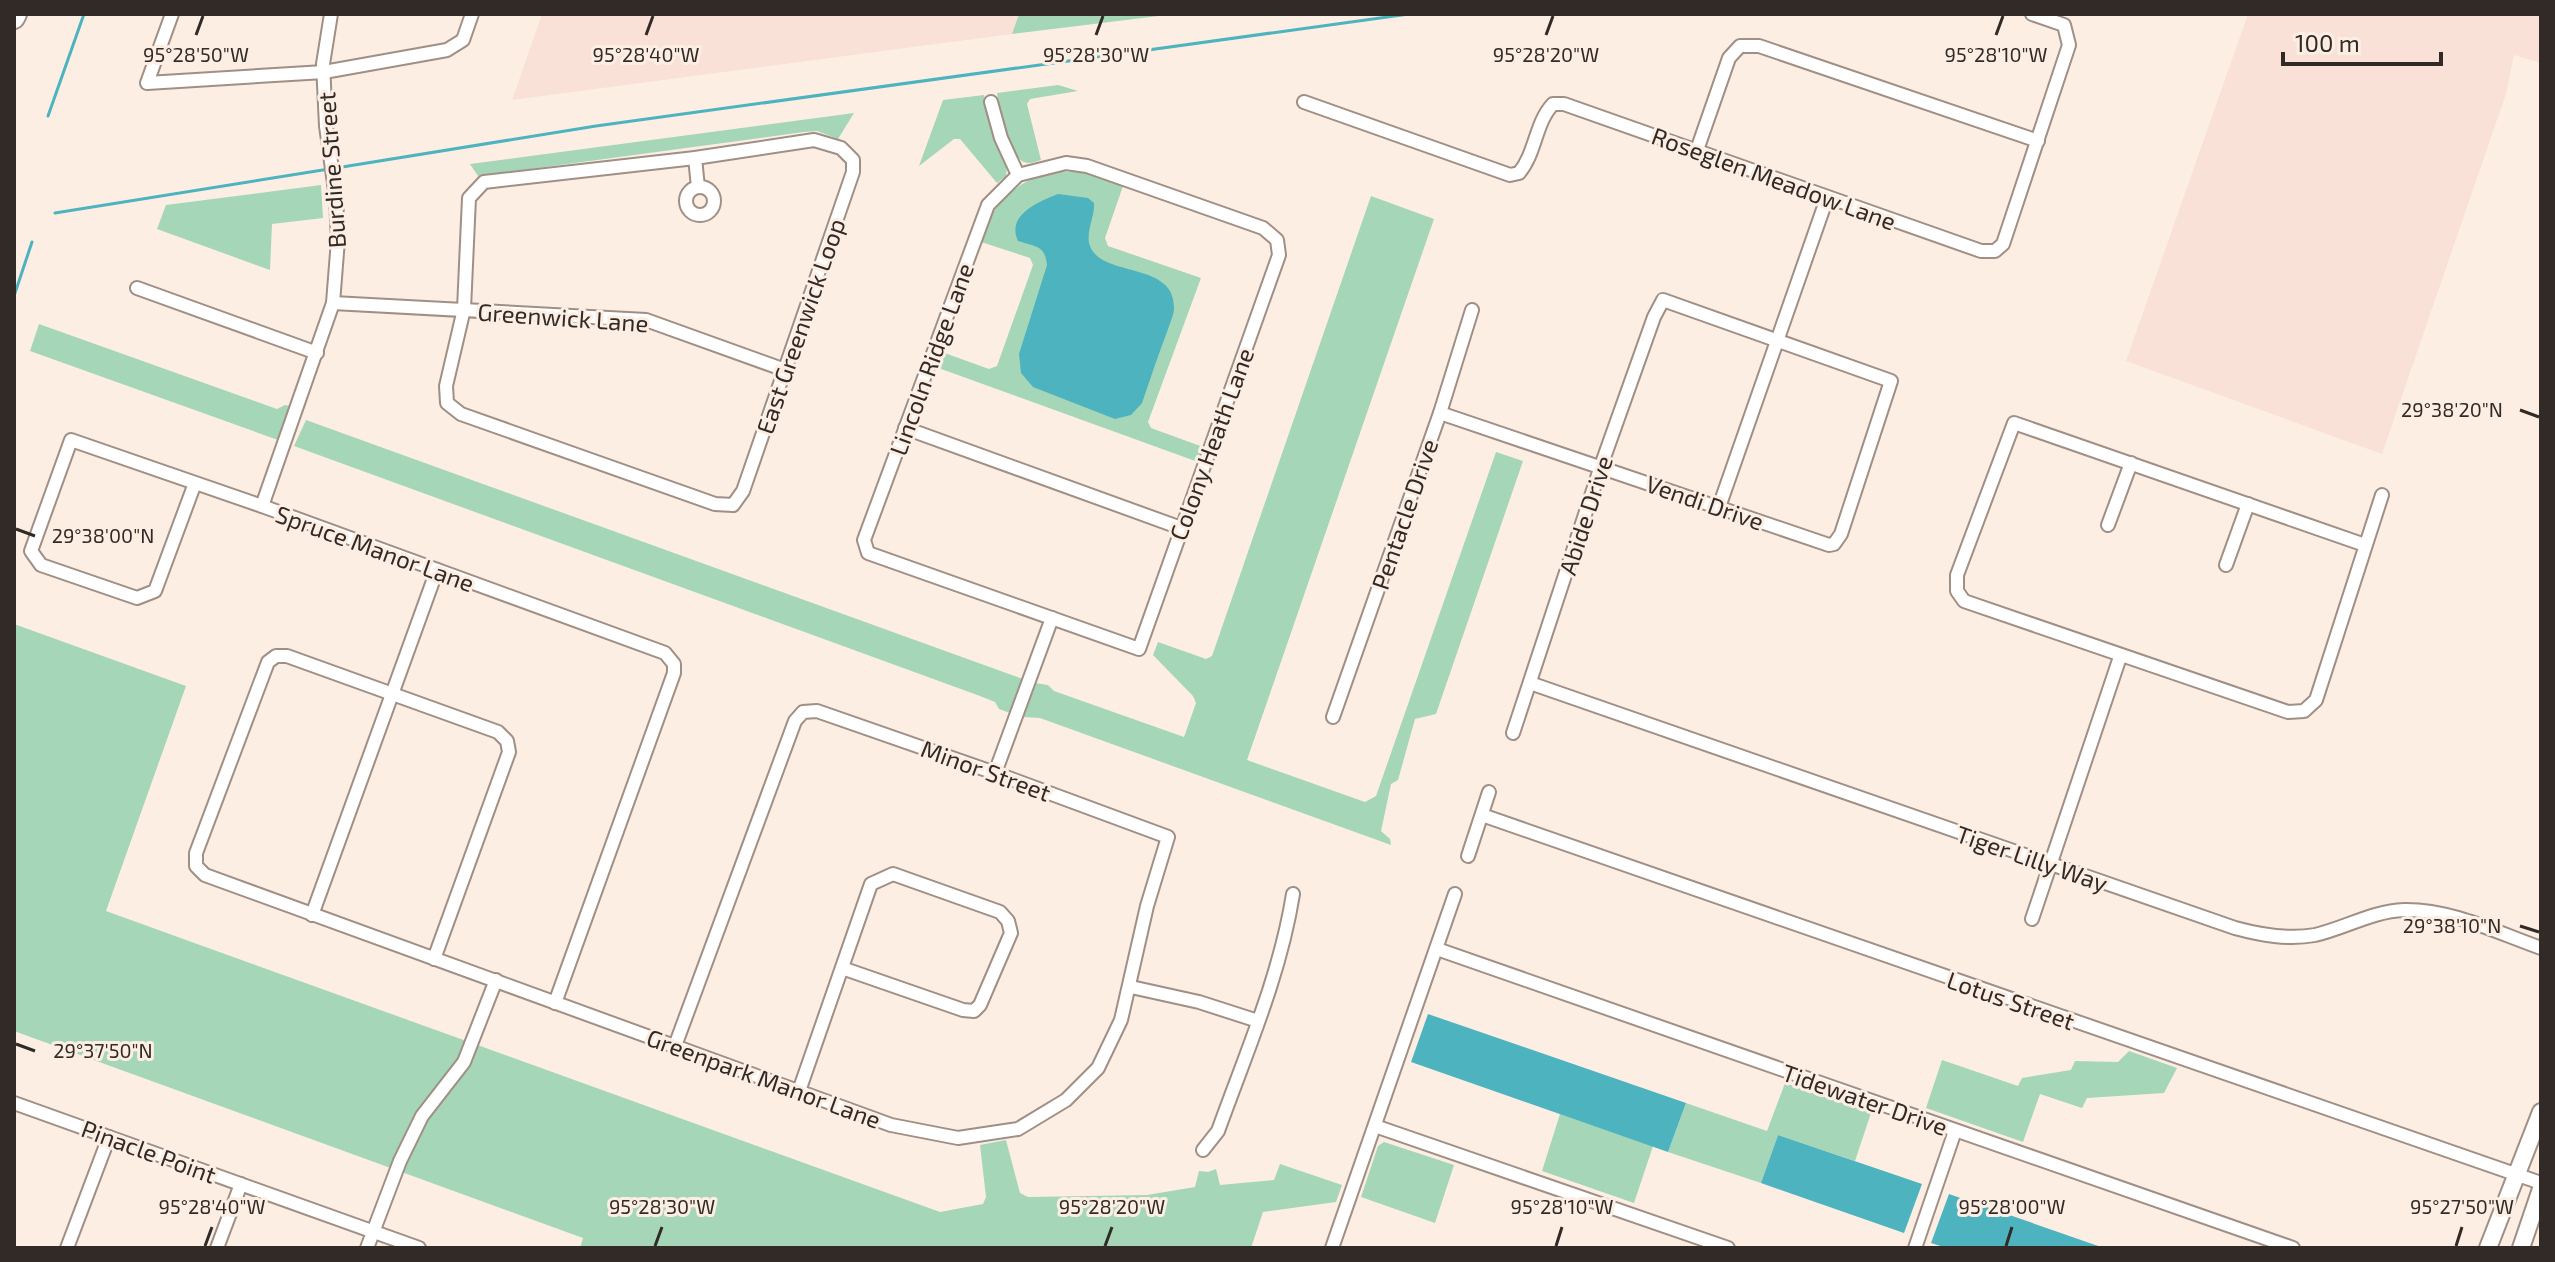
<svg xmlns="http://www.w3.org/2000/svg" width="2555" height="1262" viewBox="0 0 2555 1262" font-family="'Exo 2',sans-serif">
	<style>
		.commercial { fill: #f9e1d7 }
		.green { fill: #a5d6b7 }
		.water { fill: #4cb3bf }
		.lines { fill: none; stroke-linecap: round; stroke-linejoin: round }
		.stream { stroke: #4cb3bf; stroke-width: 3 }
		.minor-casing { stroke: #a08f84; stroke-width: 16 }
		.major-casing { stroke: #a08f84; stroke-width: 20 }
		.highway-casing { stroke: #a08f84; stroke-width: 24 }
		.minor { stroke: #fff; stroke-width: 12 }
		.major { stroke: #fff; stroke-width: 16 }
		.highway { stroke: #fff; stroke-width: 20 }
		.ticks { fill: none; stroke: #312a26; stroke-width: 3 }
		.labels { text-anchor: middle; dominant-baseline: central; stroke-width: 6; stroke-linejoin: round; paint-order: stroke }
		.street-label { font-size: 24px; fill: #312a26; stroke: #fdeee4 }
		.ticks-label { font-size: 20px; text-anchor: middle; fill: #312a26; stroke: #fdeee4; stroke-width: 6; stroke-linejoin: round; paint-order: stroke }
	</style>
	<rect width="100%" height="100%" fill="#fdeee4"/>
	<!-- commercial -->
	<g class="commercial">
		<path d="M542,14H1019L1012,34L512,100Z"/>
		<path d="M2248,14H2541V63L2514,55L2506,94L2382,454L2126,361Z"/>
	</g>
	<!-- green -->
	<g class="green">
		<path d="M1019,14H1175L1012,34Z"/>
		<path d="M1058,85L1078,91L1030,99L1027,104L1041,160C1035,162 1028,165 1022,161C1008,152 1000,109 997,93Z"/>
		<path d="M984,95L992,133L1007,166L1006,176L997,183L960,139H954L919,166L943,100Z"/>
		<path d="M854,113L838,139L817,131L804,132L478,176L470,164Z"/>
		<path d="M1058,171L1087,173L1123,186L1105,238L1108,246L1201,278L1148,422L1151,428L1203,447L1198,462L933,366L939,351L989,369L997,366L1033,265L1030,258L978,241C995,202 1016,179 1058,171Z"/>
		<path d="M321,185L323,218L272,224L270,270L157,229L166,205Z"/>
		<path d="M1371,196L1434,219L1247,760L1365,802L1376,796L1496,452L1523,461L1436,714L1415,719L1398,780L1391,784L1381,831L1390,839L1391,845L1040,718L1023,717L1035,683L1048,685L1054,691L1184,737L1196,703L1193,696L1153,655L1158,642L1206,659L1212,656Z"/>
		<path d="M39,324L277,409L285,405L290,406L278,440L30,351Z"/>
		<path d="M306,420L1023,679L1010,713L999,709L995,702L980,696L294,446Z"/>
		<path d="M14,624L186,686L106,911L940,1212L983,1204L986,1197L980,1145L1006,1140L1020,1193L1028,1197L1147,1195L1195,1187L1199,1171L1208,1172L1216,1169L1220,1185L1274,1180L1280,1164L1342,1185L1336,1202L1263,1212L1251,1248H580L583,1238L14,1031Z"/>
		<path d="M2129,1051L2177,1068L2164,1093L2087,1098L2082,1108L2040,1094L2023,1142L1926,1108L1942,1060L2018,1086L2022,1078L2071,1070L2075,1061L2118,1062Z"/>
		<path d="M1785,1083L1871,1113L1855,1161L1778,1135L1761,1183L1668,1152L1686,1103L1767,1131Z"/>
		<path d="M1560,1114L1653,1146L1634,1203L1542,1171Z"/>
		<path d="M1384,1142L1454,1165L1435,1223L1361,1197L1378,1146Z"/>
	</g>
	<!-- water -->
	<g class="water">
		<path d="M1058,194L1088,198L1094,203C1095,217 1085,233 1090,246C1102,278 1175,261 1174,308C1174,315 1169,325 1167,332C1158,356 1150,379 1142,403L1131,415L1115,419L1033,387L1021,373L1019,354L1047,265C1045,245 1036,247 1018,241C1006,215 1038,202 1058,194Z"/>
		<path d="M1428,1014L1686,1103L1668,1152L1411,1062Z"/>
		<path d="M1778,1135L1922,1184L1904,1233L1761,1183Z"/>
		<path d="M1949,1194L2104,1248H1947L1931,1243Z"/>
	</g>
	<g class="lines">
		<!-- stream -->
		<g class="stream">
			<path d="M48,116L84,14"/>
			<path d="M336,168L596,126L1409,14"/>
			<path d="M55,213L329,169"/>
			<path d="M14,296L32,242"/>
		</g>
		<defs>
			<g id="minor">
				<path d="M172,14L147,83L324,72L447,50L463,40L472,14"/>
				<path d="M991,102L1001,138L1018,175"/>
				<path d="M1304,102L1510,175L1519,173C1536,153 1535,123 1553,104H1564L1981,251H1995L2003,244L2069,45L2064,25L2032,14"/>
				<path d="M814,140L841,148L853,160V172L743,491L733,505L715,504L461,414L447,403L446,386L464,309L469,198L484,182L695,158Z"/>
				<path d="M1697,150L1729,58L1740,46H1759L2038,141"/>
				<path d="M695,158L698,187"/>
				<path d="M1066,163L1087,166L1263,228L1277,240L1279,255L1139,649L868,553L864,540L988,205L1018,175Z"/>
				<circle cx="700" cy="201" r="14"/>
				<path d="M137,288L317,353"/>
				<path d="M333,303L646,320L785,370"/>
				<path d="M1440,413L1829,545L1834,544L1841,534L1891,381L1663,300L1654,317L1601,466L1513,733"/>
				<path d="M905,428L1181,528"/>
				<path d="M195,483L155,591L137,598L41,565L31,551L71,440L262,506L665,653L674,664V673L555,1003"/>
				<path d="M262,506L333,303L338,240L336,198L326,126L323,64L331,14"/>
				<path d="M1719,507L1827,198"/>
				<path d="M2108,525L2131,463"/>
				<path d="M2365,545L2014,423L1957,575V591L1964,601L2288,712L2304,711L2316,700L2382,495"/>
				<path d="M2226,565L2248,504"/>
				<path d="M1530,683L2235,928C2261,935 2288,940 2315,935C2345,928 2373,911 2404,910C2451,909 2498,933 2541,948"/>
				<path d="M1333,717L1440,413L1472,310"/>
				<path d="M995,773L1052,618"/>
				<path d="M1482,815L2541,1183"/>
				<path d="M1468,856L1489,792"/>
				<path d="M312,915L437,570"/>
				<path d="M2032,919L2120,657"/>
				<path d="M1437,949L2293,1248"/>
				<path d="M434,959L509,752L507,741L498,732L287,656H276L268,662L196,853V866L205,875L891,1125L958,1138L1018,1129L1066,1100L1098,1068L1121,1020L1147,906L1168,837L995,773L817,711L803,712L795,721L675,1046"/>
				<path d="M1131,987L1199,1002L1258,1021"/>
				<path d="M799,1091L871,884L893,874L1000,912L1008,921L1011,933L980,1005L974,1011L963,1010L842,968"/>
				<path d="M14,1103L419,1248"/>
				<path d="M1375,1126L1728,1248"/>
				<path d="M1203,1150L1218,1131C1246,1053 1280,976 1293,894"/>
				<path d="M67,1248L109,1137"/>
				<path d="M217,1248L241,1184"/>
				<path d="M367,1248L400,1161L422,1116L464,1062L496,980"/>
				<path d="M1332,1248L1455,894"/>
				<path d="M1915,1248L1955,1131"/>
			</g>
			<g id="major">
				<path d="M2488,1248L2541,1112"/>
				<path d="M2521,1248L2541,1189"/>
			</g>
			<path id="highway" d="M14,18L16,14"/>
		</defs>
		<!-- minor casing -->
		<use href="#minor" class="minor-casing"/>
		<!-- major casing -->
		<use href="#major" class="major-casing"/>
		<!-- highway casing -->
		<use href="#highway" class="highway-casing"/>
		<!-- minor -->
		<use href="#minor" class="minor"/>
		<!-- major -->
		<use href="#major" class="major"/>
		<!-- highway -->
		<use href="#highway" class="highway"/>
	</g>
	<!-- ticks -->
	<path class="ticks" d="M196,35L203,16M646,35L653,16M1096,35L1103,16M1546,35L1553,16M1996,35L2003,16M2520,410L2539,417M16,529L35,536M2520,926L2539,932M16,1044L35,1051M205,1246L212,1227M655,1246L662,1227M1105,1246L1112,1227M1556,1246L1562,1227M2006,1246L2012,1227M2456,1246L2462,1227"/>
	<g class="labels">
		<!-- street labels -->
		<g class="street-label">
			<text transform="translate(331 170) rotate(-94)">Burdine Street</text>
			<text transform="translate(1774 178) rotate(20)">Roseglen Meadow Lane</text>
			<text transform="translate(563 317) rotate(4)">Greenwick Lane</text>
			<text transform="translate(800 326) rotate(-71)">East Greenwick Loop</text>
			<text transform="translate(931 359) rotate(-70)">Lincoln Ridge Lane</text>
			<text transform="translate(1211 444) rotate(-70)">Colony Heath Lane</text>
			<text transform="translate(1705 502) rotate(19)">Vendi Drive</text>
			<text transform="translate(1404 514) rotate(-71)">Pentacle Drive</text>
			<text transform="translate(1585 515) rotate(-72)">Abide Drive</text>
			<text transform="translate(375 548) rotate(20)">Spruce Manor Lane</text>
			<text transform="translate(986 770) rotate(20)">Minor Street</text>
			<text transform="translate(2032 858) rotate(19)">Tiger Lilly Way</text>
			<text transform="translate(2011 1000) rotate(19)">Lotus Street</text>
			<text transform="translate(764 1078) rotate(20)">Greenpark Manor Lane</text>
			<text transform="translate(1865 1099) rotate(19)">Tidewater Drive</text>
			<text transform="translate(149 1151) rotate(20)">Pinacle Point</text>
		</g>
	</g>
	<g class="ticks-label">
		<text x="196" y="62">95°28'50"W</text>
		<text x="646" y="62">95°28'40"W</text>
		<text x="1096" y="62">95°28'30"W</text>
		<text x="1546" y="62">95°28'20"W</text>
		<text x="1996" y="62">95°28'10"W</text>
		<text x="2452" y="417">29°38'20"N</text>
		<text x="103" y="543">29°38'00"N</text>
		<text x="2452" y="933">29°38'10"N</text>
		<text x="103" y="1058">29°37'50"N</text>
		<text x="212" y="1214">95°28'40"W</text>
		<text x="662" y="1214">95°28'30"W</text>
		<text x="1112" y="1214">95°28'20"W</text>
		<text x="1562" y="1214">95°28'10"W</text>
		<text x="2012" y="1214">95°28'00"W</text>
		<text x="2462" y="1214">95°27'50"W</text>
	</g>
	<!-- border -->
	<rect width="2555" height="1262" fill="none" stroke="#312a26" stroke-width="32"/>
	<!-- scale -->
	<path d="M2283 52v12h158v-12" fill="none" stroke="#312a26" stroke-width="4"/>
	<text x="2295" y="52" font-size="24" fill="#312a26" stroke="#fdeee4" stroke-width="6" paint-order="stroke">100 m</text>
</svg>
